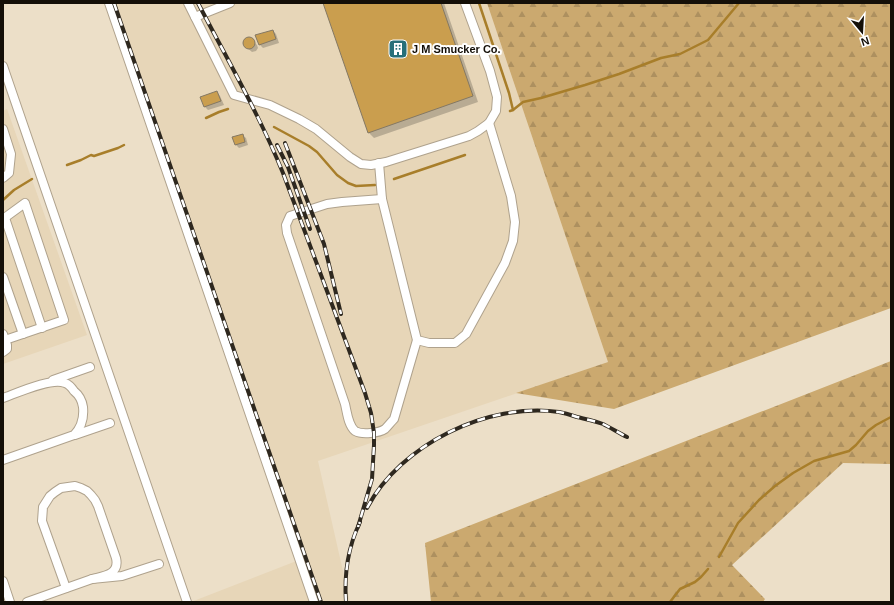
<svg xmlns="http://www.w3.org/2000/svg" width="894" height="605" viewBox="0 0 894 605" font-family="Arial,sans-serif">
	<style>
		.built { fill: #e7d6b8 }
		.forest { fill: url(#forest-firs) }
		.shadow { fill: #0003 }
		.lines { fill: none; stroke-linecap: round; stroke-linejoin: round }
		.stream { stroke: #a87e2a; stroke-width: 2.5 }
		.building { fill: #ca9e4e; stroke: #847863 }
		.minor-casing { stroke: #afa28d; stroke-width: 10 }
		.minor { stroke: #fff; stroke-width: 8 }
		.rail-casing { stroke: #2e281f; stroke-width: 4 }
		.rail { stroke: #fff; stroke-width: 2.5; stroke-dasharray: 8; stroke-linecap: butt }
		.labels { text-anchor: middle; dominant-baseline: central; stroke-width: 4; stroke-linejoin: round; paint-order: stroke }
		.poi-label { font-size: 11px; font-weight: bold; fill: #140f08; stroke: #fff; text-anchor: start }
	</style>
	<defs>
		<pattern id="forest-firs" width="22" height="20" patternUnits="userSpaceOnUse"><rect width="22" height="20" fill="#cba96f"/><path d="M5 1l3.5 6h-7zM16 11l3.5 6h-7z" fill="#ad905f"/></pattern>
	</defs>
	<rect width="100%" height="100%" fill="#ecdfc8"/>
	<!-- built -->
	<g class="built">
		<path d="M109,3H487L608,362L318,461L350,602H191L299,560Z"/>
		<path d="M7,109L87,335L3,364V111Z"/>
	</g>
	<!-- forest -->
	<g class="forest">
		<path d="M487,3H891V308L614,409L516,393L608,362Z"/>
		<path d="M891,361V464L843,463L732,565L765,599L763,602H431L425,543Z"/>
	</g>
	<!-- shadow -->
	<g class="shadow">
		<path d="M324,3H444L478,102L374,138L368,132Z"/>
		<path d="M273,31L276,34L279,43L263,48L259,44Z"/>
		<path d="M246,39H251L257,45L258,48L256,51L252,52L245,46L244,41Z"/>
		<path d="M217,92L220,96L224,105L208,110L204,106Z"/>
		<path d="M242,135L246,138L248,145L239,148L236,145L233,138Z"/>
	</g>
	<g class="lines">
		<!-- stream -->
		<g class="stream">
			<path d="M479,3L509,93L513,110L510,111"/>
			<path d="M513,110L523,102L541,98L585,85L619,74L661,58L680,54L708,40L739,3"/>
			<path d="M206,118L219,112L228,109"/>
			<path d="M274,127L309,146L317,152L337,175L348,183L356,186L375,185"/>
			<path d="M67,165L81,160L91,155L94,156L118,148L124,145"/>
			<path d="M394,179L465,155"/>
			<path d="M3,200L14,190L32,179"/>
			<path d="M719,557L738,523L759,500L775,486L793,473L814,461L849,451L856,445L868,431L876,425L891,417"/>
			<path d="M670,602L680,589L695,582L701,577L708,569"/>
		</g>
	</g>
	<!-- building -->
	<g class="building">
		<path d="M323,3H441L473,96L368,133Z"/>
		<path d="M273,30L276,39L259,45L255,35Z"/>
		<circle cx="249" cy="43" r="6"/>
		<path d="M217,91L221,101L204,107L200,97Z"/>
		<path d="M243,134L245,142L235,145L232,137Z"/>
	</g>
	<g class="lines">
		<defs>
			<g id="minor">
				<path d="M109,3L314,602"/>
				<path d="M188,3L234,95L270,105L299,119L316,129L350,157L361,164L371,165L386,162L469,136L478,131L489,123L496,111L497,97L490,71L465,3"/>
				<path d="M195,17L230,3"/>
				<path d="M3,66L187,602"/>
				<path d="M3,129L11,154L9,173L3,178"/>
				<path d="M379,163L382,199L417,340L429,343H455L466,334L505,263L513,241L515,222L511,196L489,123"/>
				<path d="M382,199L342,202L327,204L290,216L286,225L287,233L345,404C347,412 348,425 355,431C362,435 379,433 385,429C388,426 391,422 394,419L417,340"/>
				<path d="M5,218L42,328"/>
				<path d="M3,219L25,203L64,320L5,340"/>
				<path d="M3,277L23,334"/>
				<path d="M3,334L7,345V349L3,352"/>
				<path d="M53,380L90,367"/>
				<path d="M3,398C17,393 52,377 65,383C68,384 72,388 74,391C79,395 82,400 83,407C84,417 82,427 74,435L3,460"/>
				<path d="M75,435L110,423"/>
				<path d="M3,581L10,602"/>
				<path d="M66,588L42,521L43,507L50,496L55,492L61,488L75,486L81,488L87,491L91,495L95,500L98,506L116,558C120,575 103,576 92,579"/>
				<path d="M27,602L92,579L122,576L159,564"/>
			</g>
		</defs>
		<!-- minor casing -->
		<use href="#minor" class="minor-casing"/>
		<!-- minor -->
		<use href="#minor" class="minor"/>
		<defs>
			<g id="rail">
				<path d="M114,3L321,602"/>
				<path d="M198,3C227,59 259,114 283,173L365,393L371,413L374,433V445L372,479L358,527"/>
				<path d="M285,143L324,244L341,314"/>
				<path d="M277,145L288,167L310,229"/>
				<path d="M367,508C401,444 488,402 559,412C565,413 571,415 577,417C585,419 595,421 603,424C611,428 619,433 627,437"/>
				<path d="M346,602C344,575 348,547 360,522"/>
			</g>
		</defs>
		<!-- rail casing -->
		<use href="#rail" class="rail-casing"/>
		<!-- rail -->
		<use href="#rail" class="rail"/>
	</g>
	<!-- icons -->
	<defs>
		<symbol id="building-square" viewBox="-11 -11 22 22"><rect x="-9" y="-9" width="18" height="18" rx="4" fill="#266f79" stroke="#fff"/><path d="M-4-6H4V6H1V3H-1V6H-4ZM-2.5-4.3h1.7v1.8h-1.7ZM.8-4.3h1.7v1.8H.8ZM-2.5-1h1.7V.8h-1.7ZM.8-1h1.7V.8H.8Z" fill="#fff"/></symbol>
	</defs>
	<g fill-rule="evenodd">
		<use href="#building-square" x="387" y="38" width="22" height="22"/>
	</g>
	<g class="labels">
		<!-- poi labels -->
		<g class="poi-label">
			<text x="412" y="49">J M Smucker Co.</text>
		</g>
	</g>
	<!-- border -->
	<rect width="894" height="605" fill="none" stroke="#140f08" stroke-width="8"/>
	<!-- north arrow -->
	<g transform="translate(862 32) rotate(162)" stroke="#ffffff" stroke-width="3" paint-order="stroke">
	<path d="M0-3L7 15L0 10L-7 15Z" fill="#140f08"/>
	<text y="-6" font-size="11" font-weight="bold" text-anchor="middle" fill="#140f08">N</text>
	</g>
</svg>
